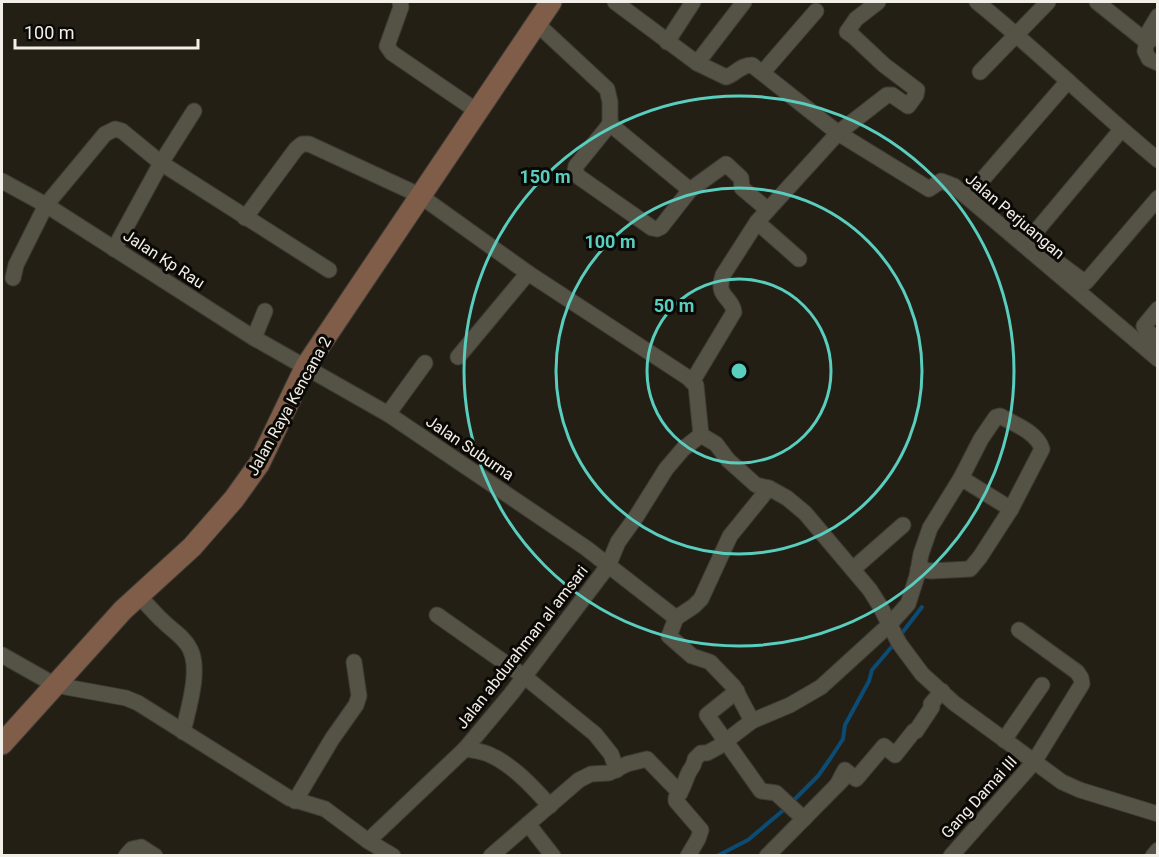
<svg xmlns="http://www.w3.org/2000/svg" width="1159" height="857" viewBox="0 0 1159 857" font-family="Roboto,sans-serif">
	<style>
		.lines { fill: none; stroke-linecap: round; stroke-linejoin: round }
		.stream { stroke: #0b4b74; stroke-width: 4 }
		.street-casing { stroke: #3e3c35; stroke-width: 17 }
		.secondary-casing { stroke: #3e3c35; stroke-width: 23 }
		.street { stroke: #555246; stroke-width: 15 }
		.secondary { stroke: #805d48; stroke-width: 21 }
		.ring { fill: none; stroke: #59cebe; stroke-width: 3 }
		.labels { text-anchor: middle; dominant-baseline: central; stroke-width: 6; stroke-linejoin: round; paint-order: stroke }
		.street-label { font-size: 16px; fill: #f1efe8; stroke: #0b0905 }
		.centre { fill: #59cebe; stroke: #0b0905; stroke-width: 3 }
		.ring-label { font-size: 18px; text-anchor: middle; font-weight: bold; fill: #59cebe; stroke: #0b0905; stroke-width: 6; stroke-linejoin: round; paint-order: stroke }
	</style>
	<rect width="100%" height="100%" fill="#231f15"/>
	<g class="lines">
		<!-- stream -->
		<g class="stream">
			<path d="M899,637L922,607"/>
			<path d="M791,803L818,776L830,759L843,739L845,725L869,681L872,670L895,643"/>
			<path d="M717,856L748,840L786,808"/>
		</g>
		<defs>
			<g id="street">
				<path d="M400,2L401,7L387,46L392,53L477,111"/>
				<path d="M615,2L697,63L726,77C736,74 740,65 752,65L838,133L929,189L941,181L954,186L1158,359"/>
				<path d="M977,2C1039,52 1096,109 1158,160"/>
				<path d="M1097,2L1147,42"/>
				<path d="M535,22L607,89L610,102V124L690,190"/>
				<path d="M1158,36L1147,42L1145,51L1149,59L1158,63"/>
				<path d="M1150,38L1149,31L1158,16"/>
				<path d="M667,42L693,2"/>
				<path d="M697,63L744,2"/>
				<path d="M763,72L816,11"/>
				<path d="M980,72L1048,2"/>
				<path d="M610,124L576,166L575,171L579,177L652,228L657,229L661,227L690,190L726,164L741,178L742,188L768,210"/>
				<path d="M1121,130L1032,236V243L1083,281L1086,282L1158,198"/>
				<path d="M2,181L46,205L254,338L388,414L586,548L676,618"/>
				<path d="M969,195L1068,81"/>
				<path d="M245,218L296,149L302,144H309L419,195L528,273L687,377L696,385L701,435L716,444L728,460L756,485L769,488L787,498L805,513L870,590L880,606L899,643L922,674L954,703L1062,782L1080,790L1158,814"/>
				<path d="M757,222L799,259"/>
				<path d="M114,249L161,163L194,111"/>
				<path d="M13,278L16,265L46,205L105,134L115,129L122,131L161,163L329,270"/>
				<path d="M1158,309L1144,326L1145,329L1158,340"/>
				<path d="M254,338L265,311"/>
				<path d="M458,357L528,273"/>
				<path d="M692,382L734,312C732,296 715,298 723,275L757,222L838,133L887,95H892L908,106L916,95L917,90L884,65L853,36L847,32L856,19L878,2"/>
				<path d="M388,414L425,363"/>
				<path d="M961,478L981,439L996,417L1000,416C1014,424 1037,432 1042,449L1011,509"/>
				<path d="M853,569L903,525"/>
				<path d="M138,595C147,604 155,614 164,622C173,631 185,638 190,649C201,670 188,710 183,732"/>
				<path d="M437,615L525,677L595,734L611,754L617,770"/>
				<path d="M676,618L694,606L701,599L730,536L769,488"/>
				<path d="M676,618L669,636L692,656L710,662L734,687L752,721"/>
				<path d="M2,655L55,685L126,698L138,703L289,798L325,809L368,841L393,856"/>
				<path d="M737,691L707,715L761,791L776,793L804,819"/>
				<path d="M1004,740L1042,685"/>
				<path d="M465,749C473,750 481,751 488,754C512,764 533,787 550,806"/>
				<path d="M837,785L845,770L856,779L884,746L895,755L914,731H916L932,707L931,704L942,691"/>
				<path d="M295,801L332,739L356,705L359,696L354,662"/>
				<path d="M528,824L553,856"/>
				<path d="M368,841L465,749L511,694L608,566L618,542L636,517L666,469L683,449L701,435"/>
				<path d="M126,856L132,849L141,847L155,856"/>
				<path d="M491,856L579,780L591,774L609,773L627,764L647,759L680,793"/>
				<path d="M688,856L698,839L701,830L676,801V798C684,789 684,782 689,772C692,767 694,766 695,759L701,753H707L718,747L752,721L790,705L821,687L889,625L908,604L917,576L921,554L930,528L961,478L1011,509L980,557L970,569L931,571L918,569"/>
				<path d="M767,856L843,779"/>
				<path d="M951,856L1034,762L1082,684L1081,678L1077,672L1019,630"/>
				<path d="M1153,856L1158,850"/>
			</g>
			<path id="secondary" d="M2,744L123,610L192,547L234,499L259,464L306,366L551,2"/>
		</defs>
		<!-- street casing -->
		<use href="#street" class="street-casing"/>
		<!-- secondary casing -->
		<use href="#secondary" class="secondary-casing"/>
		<!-- street -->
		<use href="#street" class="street"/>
		<!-- secondary -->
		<use href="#secondary" class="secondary"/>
	</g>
	<!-- distance rings -->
	<g class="ring">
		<circle cx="739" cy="371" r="92"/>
		<circle cx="739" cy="371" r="183"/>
		<circle cx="739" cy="371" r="275"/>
	</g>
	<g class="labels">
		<!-- street labels -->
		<g class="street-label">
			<text transform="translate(1015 216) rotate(40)">Jalan Perjuangan</text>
			<text transform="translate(164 259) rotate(33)">Jalan Kp Rau</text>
			<text transform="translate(289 406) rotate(-61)">Jalan Raya Kencana 2</text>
			<text transform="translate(470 448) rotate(34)">Jalan Suburna</text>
			<text transform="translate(522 647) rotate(-52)">Jalan abdurahman al amsari</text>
			<text transform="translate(979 797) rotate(-48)">Gang Damai III</text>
		</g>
	</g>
	<circle cx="739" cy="371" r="9" class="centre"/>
	<g class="ring-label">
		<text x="545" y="183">150 m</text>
		<text x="610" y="248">100 m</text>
		<text x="674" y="312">50 m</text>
	</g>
	<!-- border -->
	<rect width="1159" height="857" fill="none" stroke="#f1efe8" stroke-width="6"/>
	<!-- scale -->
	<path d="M15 39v9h183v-9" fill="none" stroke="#f1efe8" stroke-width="3"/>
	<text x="24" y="39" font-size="18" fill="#f1efe8" stroke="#0b0905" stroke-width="4.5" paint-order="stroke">100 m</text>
</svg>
